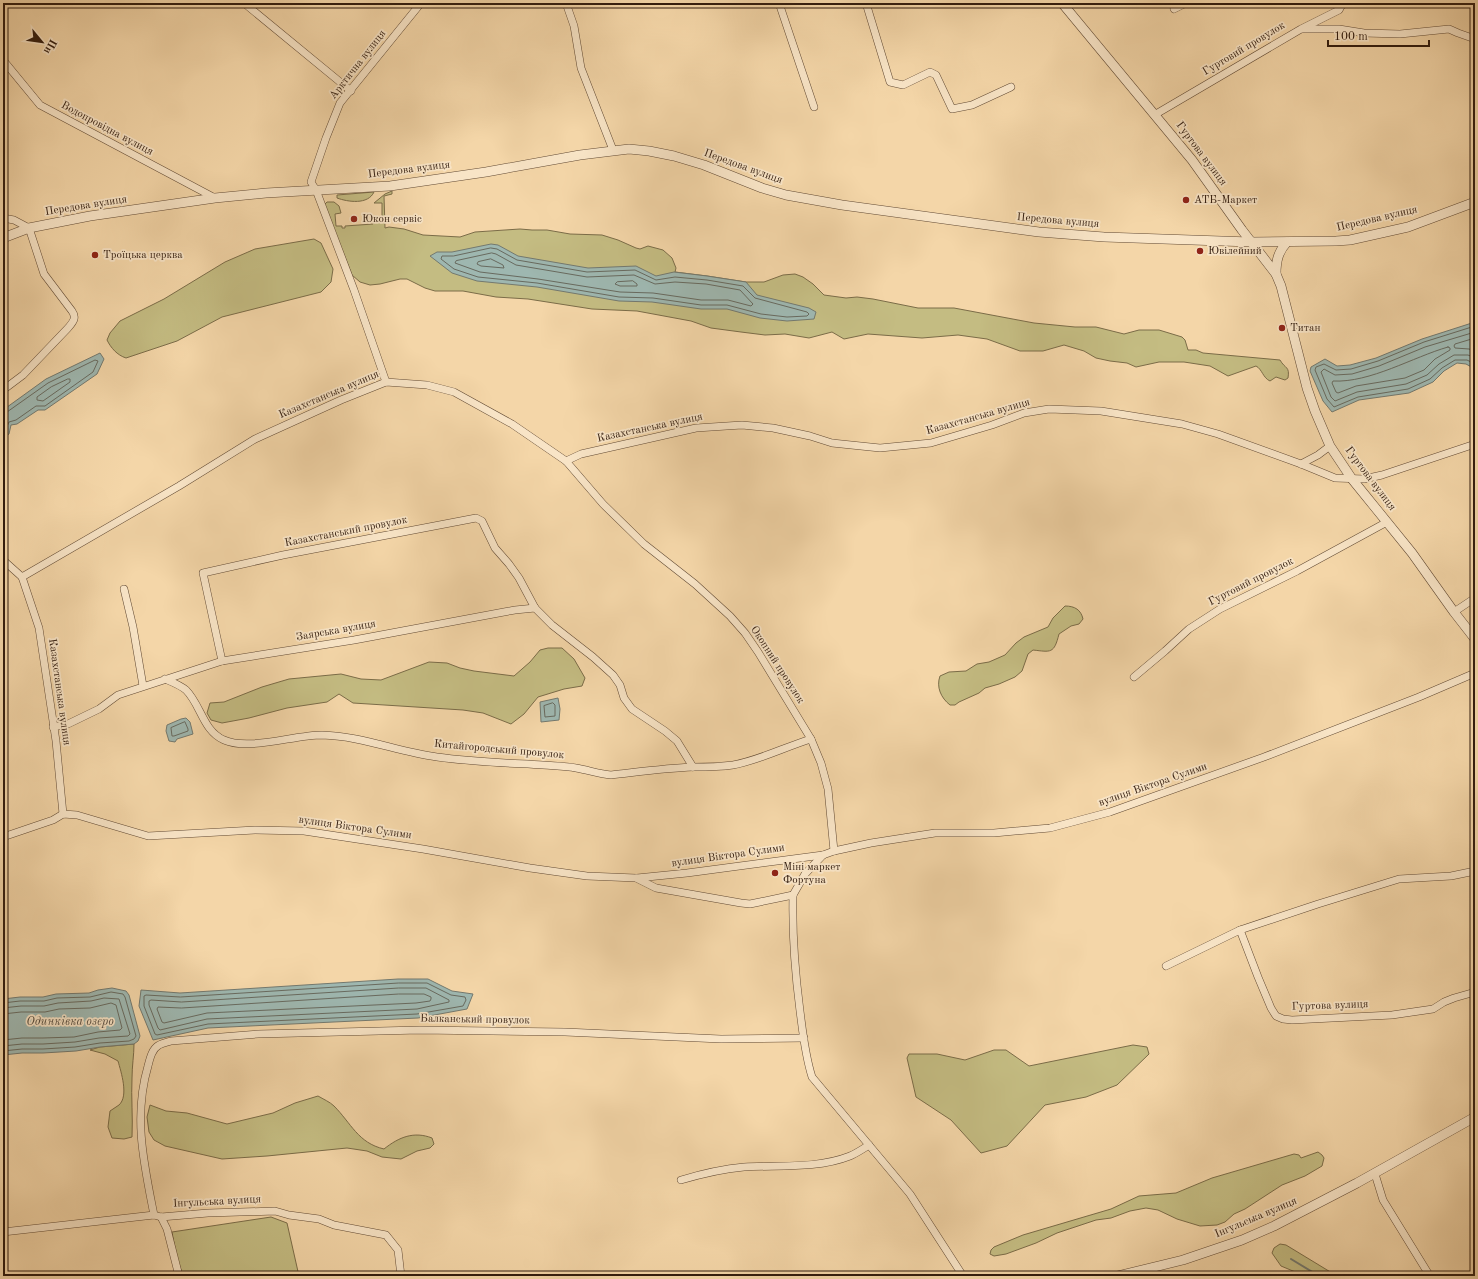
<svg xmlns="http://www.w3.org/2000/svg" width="1478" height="1279" viewBox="0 0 1478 1279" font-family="'Old Standard TT',serif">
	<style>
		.green { fill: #c4bc82; stroke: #7b6c48 }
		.water { fill: #9eb7b0; stroke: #73796f }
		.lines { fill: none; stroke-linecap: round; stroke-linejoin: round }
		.shore { stroke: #686a5f; stroke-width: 1 }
		.stream { stroke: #73796f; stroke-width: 2 }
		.minor-casing { stroke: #624a34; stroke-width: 8 }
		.tertiary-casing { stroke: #624a34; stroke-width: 10 }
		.minor { stroke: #f8e4c6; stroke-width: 7 }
		.tertiary { stroke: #f8e4c6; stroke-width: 9 }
		.poi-dot { fill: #8f2418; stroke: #f8e4c6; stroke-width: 1.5 }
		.labels { text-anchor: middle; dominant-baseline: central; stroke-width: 3.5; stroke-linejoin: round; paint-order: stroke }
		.street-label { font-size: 11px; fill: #321c0e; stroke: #f8e4c6 }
		.poi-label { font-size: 11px; fill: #321c0e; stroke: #f8e4c6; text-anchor: start }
		.water-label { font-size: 12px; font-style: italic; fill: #524a3f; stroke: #f8e4c6 }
	</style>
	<rect width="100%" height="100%" fill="#f4d6a8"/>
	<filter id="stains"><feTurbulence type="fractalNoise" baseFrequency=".005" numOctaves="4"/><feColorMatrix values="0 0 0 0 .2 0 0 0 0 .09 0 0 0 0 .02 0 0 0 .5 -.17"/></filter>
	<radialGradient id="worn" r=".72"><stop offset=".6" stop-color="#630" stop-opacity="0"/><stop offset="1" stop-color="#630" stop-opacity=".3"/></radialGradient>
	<!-- green -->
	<g class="green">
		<path d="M392,191V194L384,196L385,228L389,227L404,229L423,235L460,237L475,232L520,229L532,230H547L570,234L602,235L618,240L636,248L640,249L648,246L663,250L672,258L676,268L675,272L707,276L746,282H764L783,275L795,274L803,277L813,284L824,295L846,298L857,297L873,299L918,308H954L1034,323L1075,327H1096L1124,334L1139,330H1159L1182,337L1185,340L1188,350H1196L1203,353L1280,360C1285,369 1290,366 1288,378L1285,380L1276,377L1270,381C1263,378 1262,369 1256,366L1228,376L1210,366L1184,362H1159L1136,367L1127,363L1110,361L1096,358L1084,351L1064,345L1043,351H1020L987,339L958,335L922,338L868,334L844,339L832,332L809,338L785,334L765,335L741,332L711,328L691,321L637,311L592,309L528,299L496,297L463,291H435L425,288L407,279H400L380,284L370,285L360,282L352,275L324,205L327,202H334L339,206L341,213L335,214L336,226H342V228H345V226L373,224L374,221L382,219V203H374L385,194Z"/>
		<path d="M374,192C368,205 348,202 337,198V195Z"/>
		<path d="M314,239L321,243L333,269L331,282L321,292L222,317L177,341L126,358C117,355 111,348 107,340L110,333L120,321L164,299L225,262L255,249Z"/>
		<path d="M1065,606C1075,606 1081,610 1083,619L1079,624L1071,626L1059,634C1054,654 1051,652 1033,650L1028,654L1022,671L1015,677L999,684L985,688L979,693L959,702L955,705H950C941,698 936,687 940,676L949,672L966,671L977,664L989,662L1005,655L1016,643L1024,637L1048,627L1053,618Z"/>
		<path d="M548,648H562L574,659L585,678L582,686L564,689L538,697L524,714L511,724L483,713L463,710L353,703L339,694L327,702L287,708L249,718L222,723L211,720L207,713L210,703L224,702L262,687L289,679L341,674L361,679L381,680L429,662L447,663L460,668L474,671L514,676L530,662L540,650Z"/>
		<path d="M134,1044C134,1055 132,1066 132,1078C131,1097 133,1117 132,1137L124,1139L112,1138L108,1127L110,1111C113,1109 116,1107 119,1105C129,1096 121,1072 118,1061L105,1054L90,1050L100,1047Z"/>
		<path d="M1133,1045L1147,1047L1149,1054L1117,1085L1086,1097L1045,1105L1007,1146L981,1153L951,1120L916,1097L907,1058L909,1054H937L965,1060L994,1050H1006L1029,1066Z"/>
		<path d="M318,1096C323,1099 330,1102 334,1106C351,1123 358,1143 384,1149C399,1137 414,1131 432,1138L434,1144L430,1148L417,1151L401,1159L382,1157L367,1151L347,1148L267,1156L222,1159L165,1146L154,1140L149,1132L147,1117L150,1105L166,1111L187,1113L227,1124L273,1113L295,1103Z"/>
		<path d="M1318,1152L1322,1155L1324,1158L1322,1166L1305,1176L1282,1185L1245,1209L1234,1214L1225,1222L1217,1225L1200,1226L1177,1219L1158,1210L1146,1208L1130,1211L1111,1218L1096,1220L1057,1233L1036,1243L1006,1254L994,1256L990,1254L991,1250L994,1247L1023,1235L1111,1209L1139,1196L1176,1193L1212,1178L1294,1154L1299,1155L1301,1158Z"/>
		<path d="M271,1217L287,1223L299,1276H183L176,1255L172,1232Z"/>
		<path d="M1280,1244L1286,1245L1337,1276H1305L1281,1266L1272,1253L1274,1248Z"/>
	</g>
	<!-- water -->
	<g class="water">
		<path d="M491,244L498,245L518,256L588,268L636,266L656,276L674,272L707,276L746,282L757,295L809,308L816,312L814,319L787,321L760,318L727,309H701L652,302L619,301L537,287L477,281L452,273L430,256L437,252H452Z"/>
		<path d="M1475,322V369L1466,364L1457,363L1444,371L1433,382L1409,393L1359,400L1332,412L1323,401L1310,371L1311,367L1325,359L1337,366L1350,365L1376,358L1422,339Z"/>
		<path d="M100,353L104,359L97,374L45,410H38L17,424L11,425L9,434L3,438V410L46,379Z"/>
		<path d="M558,698L560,709L559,720L541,722L540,702Z"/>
		<path d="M186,718L190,722L193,734L177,739L175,742L169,741L166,731L167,725L181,719Z"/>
		<path d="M398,979H428L452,991L473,994L467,1009L418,1018L208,1028L153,1040L139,1006L141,990L180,993Z"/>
		<path d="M112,988L126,991L129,995L140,1036L138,1041L134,1044L100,1047L76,1051L43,1053H22L3,1055V999L20,997H43L56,994L89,993L98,990Z"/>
	</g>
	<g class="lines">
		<!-- shore -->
		<g class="shore">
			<path d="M491,248L497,249L517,260L587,272L635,270L656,280L675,277L707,280L743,286L755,298L807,312L809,314L807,316L787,317L761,314L727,305H701L653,298L619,297L537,283L478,277L454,269L441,259L442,256H453Z"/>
			<path d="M492,253L496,254L516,265L587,277L634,275L655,284L675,282L706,284L740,290L753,304L751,306L728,300H701L653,293L620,292L538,279L480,272L455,263L456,261Z"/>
			<path d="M491,259L503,265L504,268L481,266L477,264L478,262Z"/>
			<path d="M633,281L637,284V286H620L615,284L617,282Z"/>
			<path d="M1475,326L1424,342L1378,361L1351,369L1336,370L1324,364L1316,367L1315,370L1327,399L1334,407L1358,397L1408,389L1430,379L1442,368L1455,360H1467L1475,364"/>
			<path d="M1475,332L1425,347L1379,366L1352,374L1335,375L1324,369L1321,372L1331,397L1335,401L1357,392L1406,384L1427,375L1439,364L1454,355H1468L1475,358"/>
			<path d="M1475,338L1455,344L1454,346L1455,348L1469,349L1475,351"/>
			<path d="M1448,347L1450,348V350L1435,359L1424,370L1405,378L1356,386L1338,393L1336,392L1332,383L1333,381C1370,383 1413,357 1448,347Z"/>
			<path d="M68,379H70V382L43,401L37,400V397L51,387Z"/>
			<path d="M3,413L7,412L48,383L95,360L98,361L93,372L45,406H36L16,420L9,422L5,431L3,433"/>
			<path d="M553,703L555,705V716L545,717L544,706Z"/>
			<path d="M185,722L188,729V731L174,736H172L171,728Z"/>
			<path d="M399,983H427L451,995L465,997L466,1000L463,1006L417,1014L208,1024L157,1035L155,1034L144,1006V996L146,995L180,997Z"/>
			<path d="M399,988H426L449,1000V1002L417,1009L207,1019L160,1030L158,1028L149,1005V1001L151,1000L181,1002Z"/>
			<path d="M399,994H424L431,997V999L430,1001L416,1003L207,1013L164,1023L162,1022L157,1009L158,1007L181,1008Z"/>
			<path d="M3,1003L20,1001H44L57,998L90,997L111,992L123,994L125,997L136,1036L134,1039L129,1041L100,1043L75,1047L43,1049H22L3,1051"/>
			<path d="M3,1008L21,1006H44L58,1003L91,1001L104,998L119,999L130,1034L128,1036L99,1038L75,1042L43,1044H22L3,1046"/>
			<path d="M3,1014L21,1012H45L59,1009L90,1008L111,1003L116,1005L122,1028L120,1030L98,1032L74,1037L43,1038H22L3,1040"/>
		</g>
		<!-- stream -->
		<path class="stream" d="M1291,1259L1319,1276"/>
		<defs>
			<g id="minor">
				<path d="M244,3L351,91"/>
				<path d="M566,3L574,26L581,68L613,150"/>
				<path d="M779,3L814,107"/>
				<path d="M866,3L890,82L903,85L930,72L936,75L952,109L972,105L1011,87"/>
				<path d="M1174,9L1186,3"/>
				<path d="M1303,29H1339L1364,33L1400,34L1449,29L1458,33L1475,39"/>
				<path d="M3,60L40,105L215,198"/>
				<path d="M1156,114L1301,29L1339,10L1343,3"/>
				<path d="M3,218L14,220L29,228L44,274L72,311C77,318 73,322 68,328L23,375L3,390"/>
				<path d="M386,382L354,290L316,190L311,182L326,138L340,103L421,3"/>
				<path d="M566,461L581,454L696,428L742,425L773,428L810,436L832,443L880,448L931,443L992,425L1024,413L1049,409L1101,411L1182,424L1218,434L1301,464L1335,478L1364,479L1382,475L1475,444"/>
				<path d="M1301,464L1318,455L1330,446"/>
				<path d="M3,560L22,577L179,486L255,439L341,400L386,382L427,385L454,392L512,424L566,461L603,504L644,544L695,584L730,616L745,633L758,652L811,739L821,763L828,789L834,851"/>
				<path d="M22,577L39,628L56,741L63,814"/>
				<path d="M124,589L133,627L143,686"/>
				<path d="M1454,612L1475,598"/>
				<path d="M222,661L203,573L283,555L476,518L482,521L495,548L509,564L519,578L535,608L552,625L593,657L613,675L620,685L624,698L632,709L665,731L677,741L693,767"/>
				<path d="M1134,677L1165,651L1189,629L1220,609L1297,571L1387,522"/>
				<path d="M165,679C172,682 180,685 186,690C201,705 203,731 224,740C249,751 294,735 322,735C362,736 398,752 437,757C472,762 508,763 543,765C554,766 565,766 576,768C588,770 599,774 611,775C638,772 666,768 693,767C707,767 719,767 733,765C760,760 785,747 811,739"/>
				<path d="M53,727L68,724L99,709L118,695L222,661L354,640L515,610L535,608"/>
				<path d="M3,837L53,820L63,814L77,815L148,836L255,830L304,831L423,849L530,868L587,876L636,878L656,888L741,903L750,904L793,895L805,874L823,855L834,851L871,843L935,833H994L1050,828L1110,812L1264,757L1419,697L1475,673"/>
				<path d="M637,878L687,873L823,855"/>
				<path d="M793,895C792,934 795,972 800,1011C803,1034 805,1055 812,1077L910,1194L963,1276"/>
				<path d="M1240,930L1258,977L1271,1008L1276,1016L1283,1019L1292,1020L1392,1015L1433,1009L1444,1002L1454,998L1475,992"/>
				<path d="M1166,966L1240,930L1318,904L1399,879L1451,876L1475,871"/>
				<path d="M1375,1174L1383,1200L1428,1273L1431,1276"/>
				<path d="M681,1180C701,1174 722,1169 744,1167C779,1165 817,1169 850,1156C857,1153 863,1149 869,1145"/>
				<path d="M154,1215C144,1164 133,1117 148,1066C150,1058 152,1049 159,1045C163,1043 168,1042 171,1041L258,1034L420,1030L565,1032L721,1039L804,1038"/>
				<path d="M161,1217L167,1229L179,1276"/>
				<path d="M3,1232L154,1215L161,1217L208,1213L275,1211L289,1215L319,1219L334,1225L386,1235L398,1250L401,1276"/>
			</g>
			<g id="tertiary">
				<path d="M1062,3L1192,160L1242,230L1276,274L1281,286L1307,388L1315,411L1330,446L1352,479L1412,553L1454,612L1475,639"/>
				<path d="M3,238L29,228L90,216L215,198L266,193L390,186L486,172L580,155L629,149L649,151L674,156L704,165L762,188L786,195L842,205L1039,232L1104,237L1251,242L1336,241L1350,240L1408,227L1475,202"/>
				<path d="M1276,274C1276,261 1278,252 1287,242"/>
				<path d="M1117,1276L1183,1260L1242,1240L1274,1226L1357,1183L1475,1117"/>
			</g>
		</defs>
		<!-- minor casing -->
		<use href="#minor" class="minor-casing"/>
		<!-- tertiary casing -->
		<use href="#tertiary" class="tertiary-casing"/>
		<!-- minor -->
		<use href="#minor" class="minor"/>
		<!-- tertiary -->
		<use href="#tertiary" class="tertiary"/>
	</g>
	<!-- markers -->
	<g class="poi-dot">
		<circle cx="1186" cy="200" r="4"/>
		<circle cx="354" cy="219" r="4"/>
		<circle cx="1200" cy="251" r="4"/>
		<circle cx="95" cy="255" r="4"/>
		<circle cx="1282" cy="328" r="4"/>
		<circle cx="775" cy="873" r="4"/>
	</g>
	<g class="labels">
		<!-- street labels -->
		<g class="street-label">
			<text transform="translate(1244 49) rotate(-31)">Гуртовий провулок</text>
			<text transform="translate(358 65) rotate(-52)">Арктична вулиця</text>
			<text transform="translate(107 129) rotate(28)">Водопровідна вулиця</text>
			<text transform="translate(1201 154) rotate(53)">Гуртова вулиця</text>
			<text transform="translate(743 167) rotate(20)">Передова вулиця</text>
			<text transform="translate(409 170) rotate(-7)">Передова вулиця</text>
			<text transform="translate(86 206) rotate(-9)">Передова вулиця</text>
			<text transform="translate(1377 219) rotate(-13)">Передова вулиця</text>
			<text transform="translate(1058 221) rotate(5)">Передова вулиця</text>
			<text transform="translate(329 395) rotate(-23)">Казахстанська вулиця</text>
			<text transform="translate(978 417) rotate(-16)">Казахстанська вулиця</text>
			<text transform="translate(650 428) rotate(-12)">Казахстанська вулиця</text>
			<text transform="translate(1370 479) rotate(53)">Гуртова вулиця</text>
			<text transform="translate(346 532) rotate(-11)">Казахстанський провулок</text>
			<text transform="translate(1251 582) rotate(-27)">Гуртовий провулок</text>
			<text transform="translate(336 631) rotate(-10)">Заярська вулиця</text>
			<text transform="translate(777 665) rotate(57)">Окопний провулок</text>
			<text transform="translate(59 692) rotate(82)">Казахстанська вулиця</text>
			<text transform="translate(499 750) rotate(5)">Китайгородський провулок</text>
			<text transform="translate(1153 785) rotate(-19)">вулиця Віктора Сулими</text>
			<text transform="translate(355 828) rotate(8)">вулиця Віктора Сулими</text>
			<text transform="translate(728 856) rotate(-8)">вулиця Віктора Сулими</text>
			<text transform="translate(1330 1006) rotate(-2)">Гуртова вулиця</text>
			<text transform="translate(475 1020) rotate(1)">Балканський провулок</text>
			<text transform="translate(217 1202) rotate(-3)">Інгульська вулиця</text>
			<text transform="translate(1256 1218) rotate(-23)">Інгульська вулиця</text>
		</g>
		<!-- poi labels -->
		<g class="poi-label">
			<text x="1194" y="200">АТБ-Маркет</text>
			<text x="362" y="219">Юкон сервіс</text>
			<text x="1208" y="251">Ювілейний</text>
			<text x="103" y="255">Троїцька церква</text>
			<text x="1290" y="328">Титан</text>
			<text x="783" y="867">Міні маркет<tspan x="783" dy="13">Фортуна</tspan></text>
		</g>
		<!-- water labels -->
		<g class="water-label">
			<text x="70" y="1022">Одинківка озеро</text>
		</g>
	</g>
	<!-- margin -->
	<rect width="1478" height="1279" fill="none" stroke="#f4d6a8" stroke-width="16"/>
	<rect x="4" y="4" width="1470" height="1271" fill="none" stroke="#321c0e" stroke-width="2"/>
	<rect x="8" y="8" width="1462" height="1263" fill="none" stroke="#321c0e"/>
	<!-- north arrow -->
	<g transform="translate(42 42) rotate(119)" stroke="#f8e4c6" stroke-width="3" paint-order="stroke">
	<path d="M0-3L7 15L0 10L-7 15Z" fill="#321c0e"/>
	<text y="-6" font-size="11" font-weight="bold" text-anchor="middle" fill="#321c0e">Пн</text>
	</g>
	<!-- scale -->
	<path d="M1328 40v6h101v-6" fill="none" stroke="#321c0e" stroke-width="2"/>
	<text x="1334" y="40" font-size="12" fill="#321c0e" stroke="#f8e4c6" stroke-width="3" paint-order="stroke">100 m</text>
	<rect width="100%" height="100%" filter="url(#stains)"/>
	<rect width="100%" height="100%" fill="url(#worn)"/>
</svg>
